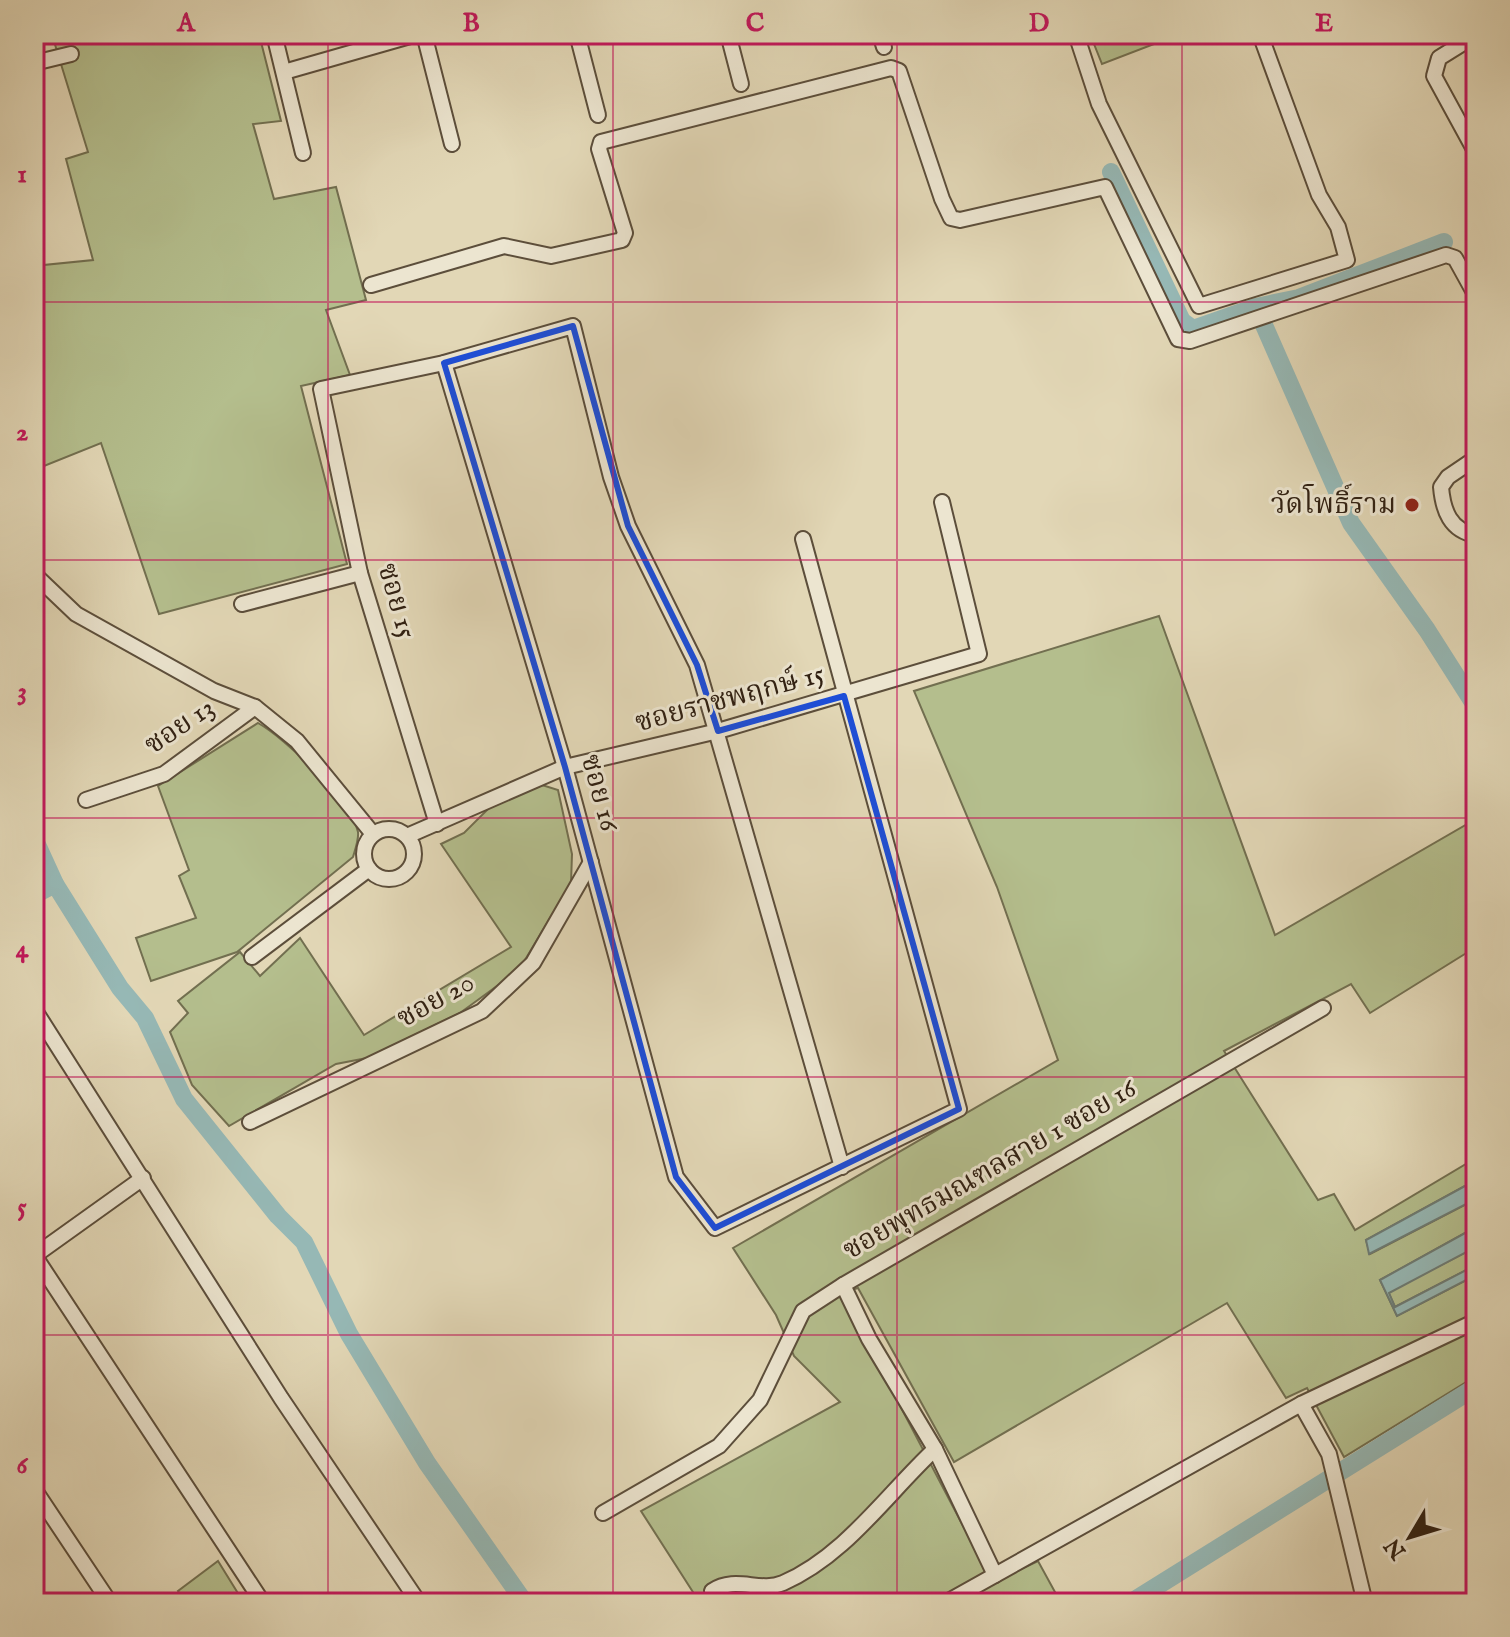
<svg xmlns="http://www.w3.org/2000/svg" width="1510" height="1637" viewBox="0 0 1510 1637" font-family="'IM FELL English','Noto Serif Thai',serif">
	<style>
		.green { fill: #b4be8d; stroke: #726f50; stroke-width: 2 }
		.water { fill: #96b8b5; stroke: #6d7b74; stroke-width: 2 }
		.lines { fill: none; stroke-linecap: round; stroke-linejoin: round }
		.canal { stroke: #96b8b5; stroke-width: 18 }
		.street-casing { stroke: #5c4e3b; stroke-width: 18 }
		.street { stroke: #ece5d0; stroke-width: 14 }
		.marked { fill: none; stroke: #1d4ed8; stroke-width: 6; stroke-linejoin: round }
		.grid { fill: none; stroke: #c2185b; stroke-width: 2; stroke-opacity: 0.55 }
		.poi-dot { fill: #8f2418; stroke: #ece5d0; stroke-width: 3 }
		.labels { text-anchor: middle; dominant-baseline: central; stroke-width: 6; stroke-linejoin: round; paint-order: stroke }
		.poi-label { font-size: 28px; fill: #302012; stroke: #ece5d0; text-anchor: end }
		.street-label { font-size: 28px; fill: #302012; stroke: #ece5d0 }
		.neatline { fill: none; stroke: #c2185b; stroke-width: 3 }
		.grid-label { font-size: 26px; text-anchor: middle; font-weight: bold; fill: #c2185b }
	</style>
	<rect width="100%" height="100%" fill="#e2d7b6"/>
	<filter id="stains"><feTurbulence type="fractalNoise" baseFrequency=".0025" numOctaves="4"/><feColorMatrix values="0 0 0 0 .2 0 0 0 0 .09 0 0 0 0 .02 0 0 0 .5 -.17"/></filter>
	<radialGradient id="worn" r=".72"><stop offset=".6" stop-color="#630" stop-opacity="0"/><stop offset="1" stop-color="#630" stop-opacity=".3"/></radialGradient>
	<!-- green -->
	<g class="green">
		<path d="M61,34H259L281,121L253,124L274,199L336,187L366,300L326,310L350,375L301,386L347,564L159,614L101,443L34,470V266L93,260L66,159L88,152L53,38Z"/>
		<path d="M1090,34H1180L1102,64Z"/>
		<path d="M1159,616L1275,935L1476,819V947L1370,1013L1351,984L1224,1051L1318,1200L1334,1194L1355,1230L1476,1158V1180L1366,1240L1370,1254L1476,1199V1227L1380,1280L1397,1316L1476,1275V1376L1344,1457L1307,1388L1286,1398L1227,1303L954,1462L858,1288L841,1293L993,1583L1038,1561L1061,1603H700L641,1511L840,1402L794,1356L776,1315L733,1248L1058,1060L997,887L914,691Z"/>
		<path d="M258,723C285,738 351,801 358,832C359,839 355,850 353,857L237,952L151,981L136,938L196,918L179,876L189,870L158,786Z"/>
		<path d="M542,785L558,790L572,854L571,883L519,970L460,1013L367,1058L336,1064L229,1126L192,1085L170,1032L188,1013L178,1001L240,952L260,976L300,938L364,1035L511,947L441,844L464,833L489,808Z"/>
		<path d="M1476,1247V1265L1395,1307L1388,1292Z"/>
		<path d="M218,1561L244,1603H186L178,1591Z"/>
	</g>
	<!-- water -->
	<g class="water">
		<path d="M1476,1180V1199L1369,1254L1366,1240Z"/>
		<path d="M1476,1227V1247L1389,1293L1395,1307L1476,1265V1275L1397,1316L1380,1280Z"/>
	</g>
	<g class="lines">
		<!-- canal -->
		<g class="canal">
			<path d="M1111,172L1182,321L1193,329L1256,307L1351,523L1427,630L1476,707"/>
			<path d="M1256,307L1299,298L1444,242"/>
			<path d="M34,838L55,884L120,988L145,1018L184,1099L278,1216L304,1242L349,1334L427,1463L525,1603"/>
			<path d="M34,895L55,884"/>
			<path d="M1130,1603L1476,1387"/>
		</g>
		<defs>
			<g id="street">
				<path d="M274,34L303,153"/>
				<path d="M424,34L452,144"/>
				<path d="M577,34L598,115"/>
				<path d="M728,34L741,84"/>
				<path d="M880,34L884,47"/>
				<path d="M1076,34L1099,104L1199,306L1347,260L1338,227L1319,195L1260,34"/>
				<path d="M1476,35L1439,58L1434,76L1476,153"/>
				<path d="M34,63L71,54"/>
				<path d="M284,72L417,34"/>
				<path d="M371,285L504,246L551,256L622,240L625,233L599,149L601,142L891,68L899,71L942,199L951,218L960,220L1105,187L1178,339L1190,341L1446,255L1455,258L1476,296"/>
				<path d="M444,363L565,767L676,1177L715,1228L959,1109L803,539"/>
				<path d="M1476,458L1448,477L1441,487C1443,510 1450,531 1476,535"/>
				<path d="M34,574L76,614L214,691L255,707L297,741L373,834"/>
				<path d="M242,604L360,573"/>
				<path d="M86,800L164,774L255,707"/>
				<path d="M437,824L360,573L321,389L444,363L573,326L611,477L628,526L697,665L842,1167"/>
				<circle cx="389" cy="854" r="25"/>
				<path d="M407,836L565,767L718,731L979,654L942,502"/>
				<path d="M252,957L369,869"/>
				<path d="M34,1009L281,1398L419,1603"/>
				<path d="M250,1122L482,1011L533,963L591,862"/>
				<path d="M34,1255L263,1603"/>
				<path d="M34,1256L143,1178"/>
				<path d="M1301,1404L1329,1454L1365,1603"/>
				<path d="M34,1489L110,1603"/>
				<path d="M603,1513L719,1446L760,1400L803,1311L843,1285"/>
				<path d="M995,1575L935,1449L869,1339L843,1285L1323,1008"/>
				<path d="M712,1591C736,1575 759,1593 783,1583C845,1556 886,1495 935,1449"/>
				<path d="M945,1603L1301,1404L1476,1321"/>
			</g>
		</defs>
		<!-- street casing -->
		<use href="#street" class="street-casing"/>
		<!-- street -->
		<use href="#street" class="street"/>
	</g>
	<!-- marked area -->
	<path class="marked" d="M573,326L628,526L697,665L718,731L844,696L959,1109L715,1228L676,1177L565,767L444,363Z"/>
	<!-- grid -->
	<path class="grid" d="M328,34V1603M613,34V1603M897,34V1603M1182,34V1603M34,302H1476M34,560H1476M34,818H1476M34,1077H1476M34,1335H1476"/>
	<!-- markers -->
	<circle class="poi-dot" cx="1412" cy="505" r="8"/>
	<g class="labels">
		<!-- poi labels -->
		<g class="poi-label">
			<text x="1396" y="505">วัดโพธิ์ราม</text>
		</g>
		<!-- street labels -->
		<g class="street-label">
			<text transform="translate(396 601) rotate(74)">ซอย 15</text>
			<text transform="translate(730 699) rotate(-15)">ซอยราชพฤกษ์ 15</text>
			<text transform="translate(180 727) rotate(-34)">ซอย 13</text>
			<text transform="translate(599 793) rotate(75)">ซอย 16</text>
			<text transform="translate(436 1001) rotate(-29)">ซอย 20</text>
			<text transform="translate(990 1170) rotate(-30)">ซอยพุทธมณฑลสาย 1 ซอย 16</text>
		</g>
	</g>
	<!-- margin -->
	<rect width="1510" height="1637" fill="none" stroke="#e2d7b6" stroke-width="88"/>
	<!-- north arrow -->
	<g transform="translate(1410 1537) rotate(232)" stroke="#ece5d0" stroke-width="6" paint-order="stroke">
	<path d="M0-6L14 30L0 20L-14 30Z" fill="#302012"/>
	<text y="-12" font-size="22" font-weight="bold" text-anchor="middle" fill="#302012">N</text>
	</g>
	<rect x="44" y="44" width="1422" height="1549" class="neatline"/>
	<g class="grid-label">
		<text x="186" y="31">A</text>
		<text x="471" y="31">B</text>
		<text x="755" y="31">C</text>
		<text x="1039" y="31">D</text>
		<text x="1324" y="31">E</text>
		<text x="22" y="182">1</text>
		<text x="22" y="440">2</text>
		<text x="22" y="699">3</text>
		<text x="22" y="957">4</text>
		<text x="22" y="1215">5</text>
		<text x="22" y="1473">6</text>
	</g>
	<rect width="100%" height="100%" filter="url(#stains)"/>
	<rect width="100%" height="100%" fill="url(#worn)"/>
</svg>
